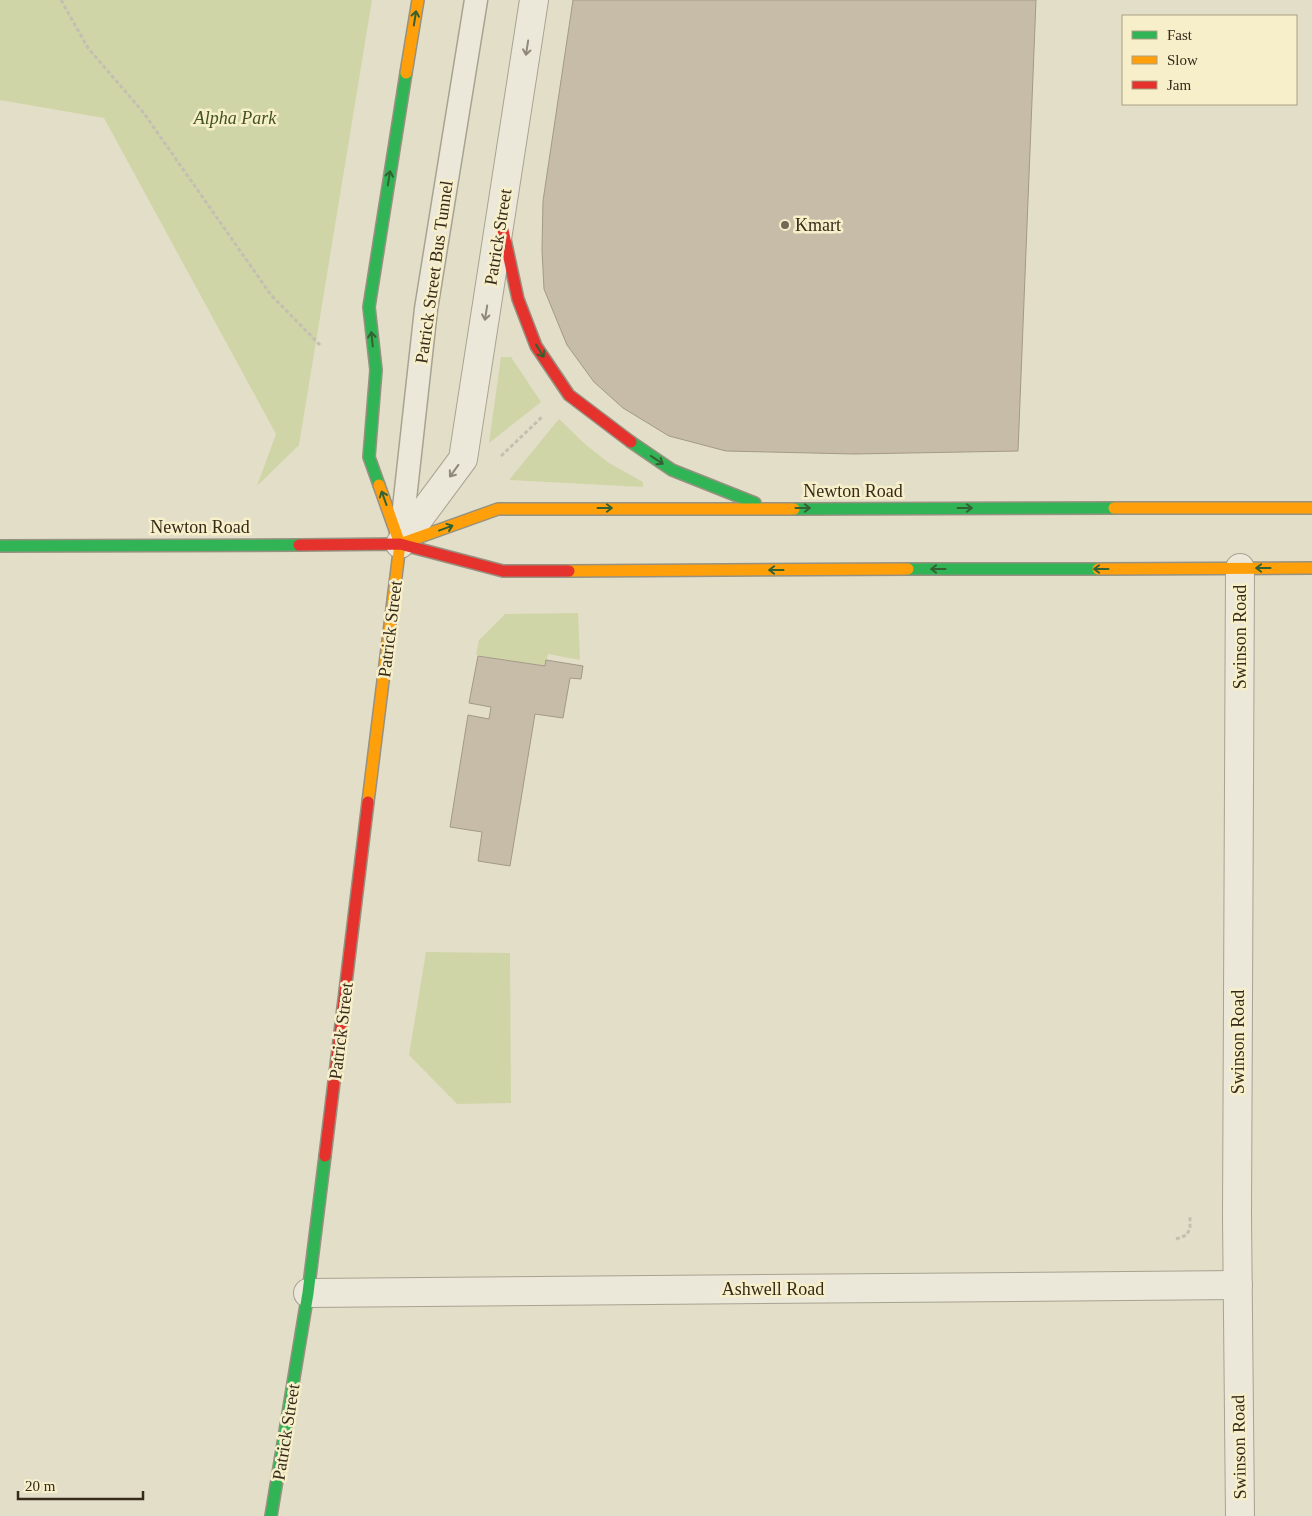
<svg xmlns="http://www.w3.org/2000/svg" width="1312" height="1516" viewBox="0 0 1312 1516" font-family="Georgia,serif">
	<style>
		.green { fill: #d0d5a8 }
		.building { fill: #c7bca8; stroke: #a39987 }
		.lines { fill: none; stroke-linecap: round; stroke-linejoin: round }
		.lane-casing { stroke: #a8a291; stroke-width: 25 }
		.street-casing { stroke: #a8a291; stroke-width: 30 }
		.fast-casing { stroke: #979181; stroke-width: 14 }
		.slow-casing { stroke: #979181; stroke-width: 14 }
		.jam-casing { stroke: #979181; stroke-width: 14 }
		.path { stroke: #c3bfb1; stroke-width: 3; stroke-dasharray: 4 2.5; stroke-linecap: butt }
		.lane { stroke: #ebe7d9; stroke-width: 22 }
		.street { stroke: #ebe7d9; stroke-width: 28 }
		.fast { stroke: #30b455; stroke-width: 11 }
		.slow { stroke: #ff9f0a; stroke-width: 11 }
		.jam { stroke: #e5322d; stroke-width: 11 }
		.oneway { stroke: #346132 }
		.oneway2 { stroke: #90887a }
		.poi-dot { fill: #736957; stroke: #f7efca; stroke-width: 2 }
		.labels { text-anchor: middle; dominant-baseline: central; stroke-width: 5; stroke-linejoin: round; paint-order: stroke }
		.park-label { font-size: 18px; font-style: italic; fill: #41541f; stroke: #f7efca }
		.poi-label { font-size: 18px; fill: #362a1a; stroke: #f7efca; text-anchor: start }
		.street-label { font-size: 18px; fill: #362a1a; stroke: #f7efca }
	</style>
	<rect width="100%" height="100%" fill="#e3dec7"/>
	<!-- green -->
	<g class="green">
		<path d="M0,0H372L299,445L257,486L276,434L104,118L0,100Z"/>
		<path d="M501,357H511L541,402L489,443Z"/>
		<path d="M559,419L586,445L609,463L643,482V487L509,480Z"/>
		<path d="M578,613L580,660L548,654L545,666L476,655L479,640L505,614Z"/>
		<path d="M426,952L510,953L511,1103L457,1104L409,1055Z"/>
	</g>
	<!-- building -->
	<g class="building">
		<path d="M573,0H1036L1018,451L854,454L726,451L669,436L623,408L594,382L567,345L544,289L542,250L543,201Z"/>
		<path d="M478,656L545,666L546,660L583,666L581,679L570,678L563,718L535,714L510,866L478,861L482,832L450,827L468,715L489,719L491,707L469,703Z"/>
	</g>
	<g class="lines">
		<defs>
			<path id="lane" d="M400,544L426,309L476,0"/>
			<g id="street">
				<path d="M400,544L463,459L534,0"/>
				<path d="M308,1293L1238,1285"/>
				<path d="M1240,1516L1237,1215L1240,568"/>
			</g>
			<g id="fast">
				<path d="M631,442L672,470L755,503"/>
				<path d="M379,485L369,457L376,370L369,307L406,73"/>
				<path d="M794,509L1114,508"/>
				<path d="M0,546L299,545"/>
				<path d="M908,569H1098"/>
				<path d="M271,1516L308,1293L325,1156"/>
			</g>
			<g id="slow">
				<path d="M406,73L418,0"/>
				<path d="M1114,508H1312"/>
				<path d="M400,544L498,509H794"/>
				<path d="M1098,569L1312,568"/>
				<path d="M569,571L908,569"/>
				<path d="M368,802L400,544L379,485"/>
			</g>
			<g id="jam">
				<path d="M501,221L518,299L536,346L569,395L631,442"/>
				<path d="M299,545L400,544L503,571H569"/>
				<path d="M325,1156L368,802"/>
			</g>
		</defs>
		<!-- lane casing -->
		<use href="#lane" class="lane-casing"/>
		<!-- street casing -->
		<use href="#street" class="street-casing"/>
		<!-- fast casing -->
		<use href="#fast" class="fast-casing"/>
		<!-- slow casing -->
		<use href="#slow" class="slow-casing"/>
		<!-- jam casing -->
		<use href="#jam" class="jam-casing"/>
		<!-- path -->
		<g class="path">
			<path d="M61,0L88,48L143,112L271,295L320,345"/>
			<path d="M501,456L542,417"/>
			<path d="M1176,1239L1187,1235L1190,1227V1215"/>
		</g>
		<!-- lane -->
		<use href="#lane" class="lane"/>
		<!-- street -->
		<use href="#street" class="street"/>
		<!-- fast -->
		<use href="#fast" class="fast"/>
		<!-- slow -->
		<use href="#slow" class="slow"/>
		<!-- jam -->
		<use href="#jam" class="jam"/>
	</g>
	<!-- one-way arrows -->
	<defs><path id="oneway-shaft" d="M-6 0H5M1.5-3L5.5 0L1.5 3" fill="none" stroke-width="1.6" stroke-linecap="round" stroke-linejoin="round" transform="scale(1.25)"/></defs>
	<g class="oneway">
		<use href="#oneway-shaft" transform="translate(415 18) rotate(-81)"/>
		<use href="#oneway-shaft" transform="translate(389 178) rotate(-81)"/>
		<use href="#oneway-shaft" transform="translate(372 339) rotate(-96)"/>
		<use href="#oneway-shaft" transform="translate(540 351) rotate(58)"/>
		<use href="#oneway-shaft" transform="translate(657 460) rotate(33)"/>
		<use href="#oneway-shaft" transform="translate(384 498) rotate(-110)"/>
		<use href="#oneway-shaft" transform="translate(605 508)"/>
		<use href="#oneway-shaft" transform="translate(803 508)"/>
		<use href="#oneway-shaft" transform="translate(965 508)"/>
		<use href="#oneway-shaft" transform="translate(446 528) rotate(-20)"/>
		<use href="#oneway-shaft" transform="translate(1263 568) rotate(180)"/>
		<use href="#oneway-shaft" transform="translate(938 569) rotate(180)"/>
		<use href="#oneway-shaft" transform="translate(1101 569) rotate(180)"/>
		<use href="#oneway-shaft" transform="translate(776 570) rotate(180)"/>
	</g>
	<g class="oneway2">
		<use href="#oneway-shaft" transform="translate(527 48) rotate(99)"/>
		<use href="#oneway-shaft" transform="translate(486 313) rotate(99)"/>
		<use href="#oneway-shaft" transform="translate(454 471) rotate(126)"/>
	</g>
	<!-- markers -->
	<circle class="poi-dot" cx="785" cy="225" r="5"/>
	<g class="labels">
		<!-- park labels -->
		<g class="park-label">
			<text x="235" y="118">Alpha Park</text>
		</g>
		<!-- poi labels -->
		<g class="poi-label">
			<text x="795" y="225">Kmart</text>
		</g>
		<!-- street labels -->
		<g class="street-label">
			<text transform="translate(498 237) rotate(-81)">Patrick Street</text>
			<text transform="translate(434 272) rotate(-82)">Patrick Street Bus Tunnel</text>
			<text x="853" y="491">Newton Road</text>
			<text x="200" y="527">Newton Road</text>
			<text transform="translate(390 629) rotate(-83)">Patrick Street</text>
			<text transform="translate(1240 637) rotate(-90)">Swinson Road</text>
			<text transform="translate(341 1031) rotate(-83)">Patrick Street</text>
			<text transform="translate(1238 1042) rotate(-90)">Swinson Road</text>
			<text x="773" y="1289">Ashwell Road</text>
			<text transform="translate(286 1432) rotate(-81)">Patrick Street</text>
			<text transform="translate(1239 1447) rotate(-91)">Swinson Road</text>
		</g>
	</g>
	<!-- legend -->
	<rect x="1122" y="15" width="175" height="90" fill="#f7efca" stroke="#aaa084"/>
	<rect x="1132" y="31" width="25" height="8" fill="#30b455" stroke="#aaa084"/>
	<text x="1167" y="40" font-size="15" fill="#362a1a">Fast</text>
	<rect x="1132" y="56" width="25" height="8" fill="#ff9f0a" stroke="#aaa084"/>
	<text x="1167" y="65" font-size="15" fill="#362a1a">Slow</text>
	<rect x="1132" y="81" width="25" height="8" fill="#e5322d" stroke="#aaa084"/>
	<text x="1167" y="90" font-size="15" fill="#362a1a">Jam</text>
	<!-- scale -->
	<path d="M18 1491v8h125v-8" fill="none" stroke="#362a1a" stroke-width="2.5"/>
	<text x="25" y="1491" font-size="15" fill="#362a1a" stroke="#f7efca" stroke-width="4" paint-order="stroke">20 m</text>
</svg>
